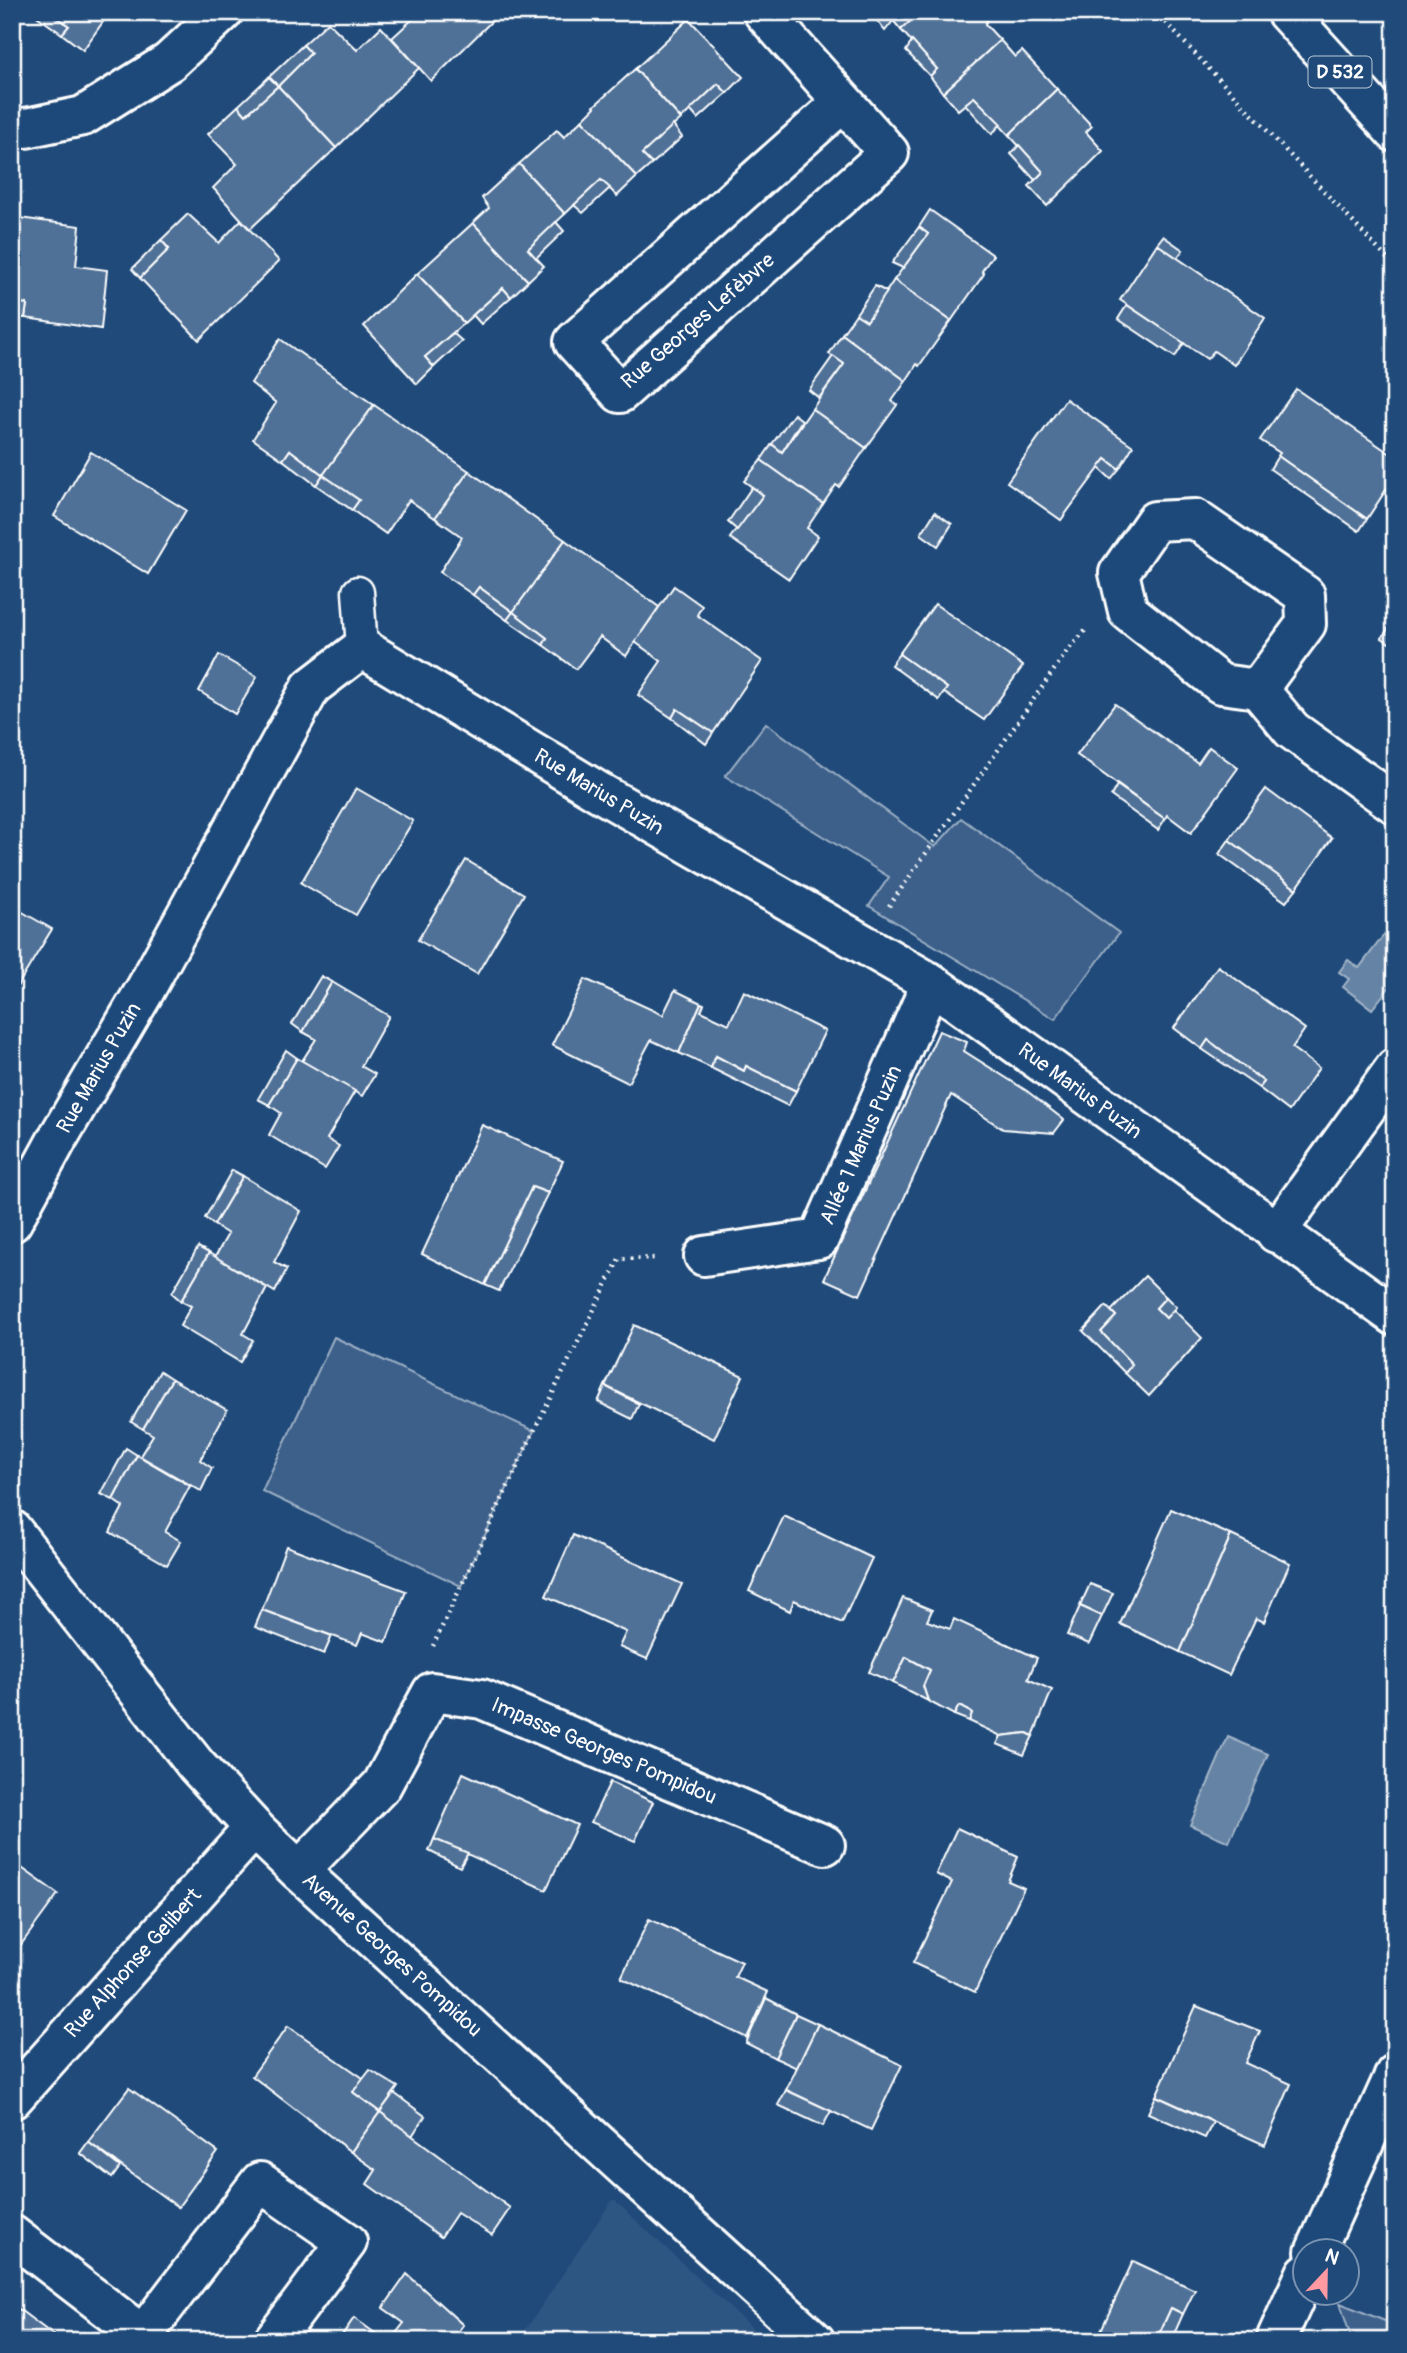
<svg xmlns="http://www.w3.org/2000/svg" width="1407" height="2353" viewBox="0 0 1407 2353" font-family="Pangolin,sans-serif">
	<style>
		.built { fill: #2e5683 }
		.green { fill: #3c618b; stroke: #9eb0c5; stroke-width: 2 }
		.water { fill: #6583a4; stroke: #a3b5c8; stroke-width: 2 }
		.building { fill: #507197; stroke: #fff; stroke-width: 2 }
		.lines { fill: none; stroke-linecap: round; stroke-linejoin: round }
		.lane-casing { stroke: #fff; stroke-width: 35 }
		.street-casing { stroke: #fff; stroke-width: 44 }
		.primary-casing { stroke: #fff; stroke-width: 44 }
		.path { stroke: #fff; stroke-width: 4.5; stroke-dasharray: 2 5; stroke-linecap: butt }
		.lane { stroke: #1f4a7a; stroke-width: 30 }
		.street { stroke: #1f4a7a; stroke-width: 38 }
		.primary { stroke: #1f4a7a; stroke-width: 38 }
		.labels { text-anchor: middle; dominant-baseline: central; stroke-width: 5; stroke-linejoin: round; paint-order: stroke }
		.shield { fill: #1f4a7a; stroke: #bcc9d7; stroke-width: 2 }
		.shield-label { font-size: 19px; font-weight: bold; fill: #fff }
		.street-label { font-size: 21px; fill: #fff; stroke: #1f4a7a }
	</style>
	<rect width="100%" height="100%" fill="#1f4a7a"/>
	<filter id="ink" filterUnits="userSpaceOnUse"><feTurbulence type="fractalNoise" baseFrequency=".0143" numOctaves="2"/><feDisplacementMap in="SourceGraphic" scale="14" xChannelSelector="R" yChannelSelector="G"/><feConvolveMatrix kernelMatrix="1 2 1 2 8 2 1 2 1" color-interpolation-filters="sRGB"/></filter>
	<g filter="url(#ink)">
		<!-- built -->
		<path class="built" d="M613,2199L766,2341H518Z"/>
		<!-- green -->
		<g class="green">
			<path d="M766,723L935,847L961,818L1119,933L1055,1019L869,906L889,877L725,776Z"/>
			<path d="M334,1337L534,1431L461,1586L262,1491Z"/>
			<path d="M1340,2303L1395,2325V2341H1352Z"/>
		</g>
		<!-- water -->
		<g class="water">
			<path d="M1384,935L1395,944V980L1372,1009L1343,987L1349,979L1339,972L1348,960L1359,968Z"/>
			<path d="M1228,1737L1268,1754L1229,1842L1190,1825Z"/>
		</g>
		<!-- building -->
		<g class="building">
			<path d="M36,12H50L69,26L62,34L34,14Z"/>
			<path d="M50,12H110L83,50L62,34L69,26Z"/>
			<path d="M415,12H501L431,81L392,38L417,15Z"/>
			<path d="M870,12H886L893,21L885,31Z"/>
			<path d="M886,12H920L901,30Z"/>
			<path d="M920,12H980L987,20L985,24L1000,40L943,93L930,76L937,69L901,30Z"/>
			<path d="M689,19L743,77L727,93L718,84L681,119L635,69Z"/>
			<path d="M328,22L357,50L381,27L419,68L336,148L278,86L311,53L303,45Z"/>
			<path d="M1000,40L1015,57L1022,51L1057,89L1009,135L974,97L958,110L943,93Z"/>
			<path d="M912,41L937,69L930,76L906,51Z"/>
			<path d="M303,45L311,53L278,86L269,77Z"/>
			<path d="M635,69L681,119L642,154L652,164L637,177L582,120L595,107L594,106Z"/>
			<path d="M269,77L278,86L246,115L238,106Z"/>
			<path d="M718,84L727,93L698,119L690,110Z"/>
			<path d="M278,86L336,148L250,229L213,188L237,164L208,134L238,106L246,115Z"/>
			<path d="M1057,89L1092,126L1086,132L1103,151L1047,206L1029,186L1043,172L1009,135Z"/>
			<path d="M974,97L1001,124L992,134L965,104Z"/>
			<path d="M582,120L637,177L617,196L601,180L565,214L519,164L557,130L564,137Z"/>
			<path d="M673,125L682,137L652,164L642,154Z"/>
			<path d="M1019,145L1043,172L1035,180L1011,154Z"/>
			<path d="M519,164L565,214L528,249L544,266L528,281L473,223L489,208L482,198Z"/>
			<path d="M601,180L610,188L583,213L574,205Z"/>
			<path d="M930,210L993,255L982,271L984,274L951,321L894,280L928,234L919,227Z"/>
			<path d="M188,214L219,243L241,220L279,261L199,340L140,278L169,249L161,240Z"/>
			<path d="M12,217L80,226L76,266L107,270L101,329L25,318L27,304L12,302Z"/>
			<path d="M556,222L564,231L536,258L528,249Z"/>
			<path d="M473,223L528,281L511,297L503,288L464,323L417,274Z"/>
			<path d="M919,227L928,234L903,268L892,263Z"/>
			<path d="M1163,236L1183,250L1177,258L1157,244Z"/>
			<path d="M161,240L169,249L140,278L132,269Z"/>
			<path d="M1157,244L1265,318L1234,365L1214,351L1207,359L1120,300Z"/>
			<path d="M417,274L464,323L425,357L434,367L417,384L364,326Z"/>
			<path d="M894,280L951,321L919,366L917,364L906,381L842,334L856,314L867,321Z"/>
			<path d="M875,286L887,292L867,321L856,314Z"/>
			<path d="M503,288L511,297L481,324L473,315Z"/>
			<path d="M12,302L27,304L25,318L12,317Z"/>
			<path d="M1127,305L1184,343L1175,357L1118,319Z"/>
			<path d="M453,333L462,341L434,367L425,357Z"/>
			<path d="M842,334L906,381L892,401L897,405L866,448L812,409L844,364L829,354Z"/>
			<path d="M280,339L374,405L323,475L290,450L283,460L253,439L276,403L251,383Z"/>
			<path d="M833,356L844,364L819,398L809,390Z"/>
			<path d="M1296,389L1395,457V476L1367,519L1278,456L1280,453L1260,440Z"/>
			<path d="M1066,399L1133,446L1119,469L1106,459L1061,520L1007,482Z"/>
			<path d="M374,405L469,471L435,518L409,500L386,534L352,510L359,500L323,475Z"/>
			<path d="M812,409L866,448L839,487L836,485L823,504L761,460L772,444L782,452Z"/>
			<path d="M794,414L802,420L782,452L772,444Z"/>
			<path d="M290,450L323,475L316,485L283,460Z"/>
			<path d="M91,452L186,510L148,574L54,516Z"/>
			<path d="M1278,456L1367,519L1359,531L1270,469Z"/>
			<path d="M1106,459L1119,469L1111,479L1099,468Z"/>
			<path d="M761,460L823,504L807,528L818,536L789,579L730,538L763,495L744,481Z"/>
			<path d="M469,471L565,540L513,612L479,587L473,595L440,572L462,537L435,518Z"/>
			<path d="M323,475L359,500L352,510L316,485Z"/>
			<path d="M752,487L763,495L737,530L728,522Z"/>
			<path d="M935,512L952,524L938,546L921,534Z"/>
			<path d="M565,540L659,607L626,656L600,637L576,669L543,645L547,638L513,612Z"/>
			<path d="M674,586L702,606L697,615L762,661L713,733L677,709L672,718L638,695L661,661L635,642Z"/>
			<path d="M479,587L513,612L507,620L473,595Z"/>
			<path d="M935,604L1023,666L984,720L943,692L947,688L899,654Z"/>
			<path d="M513,612L547,638L543,645L507,620Z"/>
			<path d="M1395,618V647L1382,638Z"/>
			<path d="M899,654L947,688L939,700L891,665Z"/>
			<path d="M219,655L257,677L235,714L199,691Z"/>
			<path d="M1115,704L1198,763L1209,747L1238,768L1191,833L1167,815L1165,819L1077,755Z"/>
			<path d="M677,709L713,733L706,744L672,718Z"/>
			<path d="M1117,785L1165,819L1158,830L1111,796Z"/>
			<path d="M356,788L413,821L356,915L301,883Z"/>
			<path d="M1266,789L1332,838L1296,889L1229,840Z"/>
			<path d="M1229,840L1296,889L1286,902L1219,854Z"/>
			<path d="M466,860L524,894L477,974L418,940Z"/>
			<path d="M12,906L52,929L12,995Z"/>
			<path d="M1218,966L1305,1029L1292,1048L1319,1068L1289,1111L1259,1088L1264,1082L1208,1040L1202,1049L1174,1028Z"/>
			<path d="M321,976L332,982L303,1032L292,1024Z"/>
			<path d="M585,979L663,1015L675,990L701,1003L679,1053L651,1040L628,1083L552,1045Z"/>
			<path d="M332,982L389,1016L361,1066L375,1074L362,1096L302,1061L316,1039L303,1032Z"/>
			<path d="M744,991L825,1031L796,1091L746,1066L744,1071L716,1056L711,1068L679,1053L701,1003L704,1004L701,1011L729,1024Z"/>
			<path d="M939,1031L967,1042L964,1051L1027,1091L1064,1120L1054,1133L1003,1129L951,1095L860,1295L824,1279Z"/>
			<path d="M1208,1040L1264,1082L1259,1088L1202,1049Z"/>
			<path d="M286,1050L297,1058L269,1105L258,1099Z"/>
			<path d="M716,1056L744,1071L746,1066L796,1091L788,1106L711,1068Z"/>
			<path d="M297,1058L355,1091L327,1139L339,1146L325,1169L269,1135L281,1113L269,1105Z"/>
			<path d="M482,1125L563,1161L548,1193L532,1187L485,1285L422,1254Z"/>
			<path d="M232,1170L243,1176L214,1225L205,1218Z"/>
			<path d="M243,1176L301,1211L274,1262L287,1269L275,1292L215,1257L228,1234L214,1225Z"/>
			<path d="M532,1187L548,1193L499,1291L485,1285Z"/>
			<path d="M198,1247L209,1253L181,1301L172,1293Z"/>
			<path d="M209,1253L267,1288L243,1334L253,1340L240,1362L180,1326L191,1306L181,1301Z"/>
			<path d="M1145,1276L1166,1297L1156,1308L1166,1318L1173,1309L1202,1338L1149,1396L1125,1373L1132,1364L1101,1332L1116,1316L1111,1311Z"/>
			<path d="M1166,1297L1176,1307L1166,1318L1156,1308Z"/>
			<path d="M1106,1306L1116,1316L1101,1332L1132,1364L1125,1373L1083,1331Z"/>
			<path d="M634,1325L743,1376L714,1439L605,1386Z"/>
			<path d="M160,1371L172,1379L143,1429L131,1422Z"/>
			<path d="M172,1379L227,1410L200,1460L212,1468L201,1491L140,1456L153,1435L143,1429Z"/>
			<path d="M605,1386L639,1404L632,1419L598,1402Z"/>
			<path d="M126,1448L137,1455L113,1500L101,1494Z"/>
			<path d="M137,1455L190,1486L165,1532L181,1541L167,1565L110,1532L123,1507L113,1500Z"/>
			<path d="M1171,1509L1231,1535L1180,1652L1120,1624Z"/>
			<path d="M784,1516L872,1558L842,1623L794,1600L790,1611L749,1591Z"/>
			<path d="M573,1535L682,1584L647,1659L619,1647L626,1632L546,1596Z"/>
			<path d="M1231,1535L1290,1563L1264,1622L1256,1618L1229,1675L1180,1652Z"/>
			<path d="M286,1546L406,1591L386,1642L362,1633L357,1645L262,1610Z"/>
			<path d="M1090,1584L1113,1593L1102,1616L1080,1606Z"/>
			<path d="M903,1598L932,1610L927,1621L950,1629L954,1619L1037,1658L1028,1679L1052,1690L1033,1736L1027,1733L1001,1736L969,1721L972,1713L959,1706L954,1715L928,1701L923,1686L930,1670L906,1657L893,1683L869,1672Z"/>
			<path d="M1080,1606L1102,1616L1089,1644L1067,1635Z"/>
			<path d="M262,1610L332,1636L324,1654L255,1627Z"/>
			<path d="M906,1657L930,1670L923,1686L928,1701L893,1683Z"/>
			<path d="M959,1706L972,1713L969,1721L954,1715Z"/>
			<path d="M1027,1733L1033,1736L1024,1755L997,1744L1001,1736Z"/>
			<path d="M463,1773L577,1825L546,1890L434,1839Z"/>
			<path d="M610,1782L653,1802L635,1841L591,1822Z"/>
			<path d="M957,1828L1018,1857L1008,1881L1024,1888L975,1992L913,1963L952,1882L936,1874Z"/>
			<path d="M434,1839L468,1853L460,1867L429,1851Z"/>
			<path d="M12,1861L58,1894L12,1957Z"/>
			<path d="M649,1919L742,1962L735,1977L768,1992L747,2038L621,1978Z"/>
			<path d="M766,1998L796,2014L775,2058L746,2043Z"/>
			<path d="M1196,2006L1260,2031L1245,2063L1291,2084L1265,2145L1156,2096Z"/>
			<path d="M796,2014L818,2024L797,2068L775,2058Z"/>
			<path d="M818,2024L902,2065L871,2130L786,2090Z"/>
			<path d="M288,2026L363,2078L353,2092L380,2112L351,2152L252,2076Z"/>
			<path d="M370,2070L398,2087L380,2112L353,2092Z"/>
			<path d="M129,2088L218,2152L178,2207L88,2142Z"/>
			<path d="M786,2090L831,2111L823,2126L778,2105Z"/>
			<path d="M394,2093L425,2116L412,2136L380,2112Z"/>
			<path d="M1156,2096L1213,2122L1205,2138L1148,2113Z"/>
			<path d="M380,2112L510,2208L492,2235L457,2213L441,2237L367,2184L376,2170L351,2152Z"/>
			<path d="M88,2142L120,2167L112,2178L80,2153Z"/>
			<path d="M1133,2261L1195,2290L1183,2314L1171,2308L1156,2341H1096Z"/>
			<path d="M407,2274L463,2325L451,2341H390L404,2323L383,2308Z"/>
			<path d="M12,2304L61,2341H12Z"/>
			<path d="M1171,2308L1183,2314L1171,2341H1156Z"/>
			<path d="M354,2318L386,2341H338Z"/>
		</g>
		<g class="lines">
			<defs>
				<path id="lane" d="M358,592L362,648"/>
				<g id="street">
					<path d="M763,12L889,153L620,393L574,342L843,102"/>
					<path d="M12,127L26,128L83,116L169,62L223,12"/>
					<path d="M1258,689L1306,624L1305,595L1195,519L1155,521L1119,573L1128,611L1221,684L1258,689L1292,730L1395,804"/>
					<path d="M12,1222L59,1136L145,990L311,687L362,648L599,792L931,983L1395,1316"/>
					<path d="M1276,1233L1395,1068"/>
					<path d="M704,1256L819,1239L931,983"/>
					<path d="M12,1530L196,1765L254,1828L299,1871L815,2341"/>
					<path d="M299,1871L382,1785L432,1692L482,1699L825,1845"/>
					<path d="M12,2099L254,1828"/>
					<path d="M12,2235L150,2341"/>
					<path d="M1315,2252L1395,2074"/>
					<path d="M143,2335L260,2182L347,2242L273,2341"/>
					<path d="M1278,2341L1277,2337L1306,2273"/>
				</g>
				<path id="primary" d="M1286,12L1395,132"/>
			</defs>
			<!-- lane casing -->
			<use href="#lane" class="lane-casing"/>
			<!-- street casing -->
			<use href="#street" class="street-casing"/>
			<!-- primary casing -->
			<use href="#primary" class="primary-casing"/>
			<!-- path -->
			<g class="path">
				<path d="M1156,12L1395,267"/>
				<path d="M889,906L1068,650L1085,631"/>
				<path d="M433,1646L534,1431L619,1259L658,1258"/>
			</g>
			<!-- lane -->
			<use href="#lane" class="lane"/>
			<!-- street -->
			<use href="#street" class="street"/>
			<!-- primary -->
			<use href="#primary" class="primary"/>
		</g>
	</g>
	<g class="labels">
		<!-- shield labels -->
		<rect class="shield" x="1308.5" y="56.5" width="63" height="31" rx="5"/>
		<g class="shield-label">
			<text x="1340" y="72">D 532</text>
		</g>
		<!-- street labels -->
		<g class="street-label">
			<text transform="translate(698 321) rotate(-41)">Rue Georges Lefèbvre</text>
			<text transform="translate(599 792) rotate(31)">Rue Marius Puzin</text>
			<text transform="translate(99 1068) rotate(-60)">Rue Marius Puzin</text>
			<text transform="translate(1080 1091) rotate(36)">Rue Marius Puzin</text>
			<text transform="translate(861 1145) rotate(-66)">Allée 1 Marius Puzin</text>
			<text transform="translate(604 1751) rotate(23)">Impasse Georges Pompidou</text>
			<text transform="translate(392 1955) rotate(42)">Avenue Georges Pompidou</text>
			<text transform="translate(133 1963) rotate(-48)">Rue Alphonse Gelibert</text>
		</g>
	</g>
	<!-- margin -->
	<rect width="1407" height="2353" fill="none" stroke="#1f4a7a" stroke-width="42"/>
	<rect x="21" y="21" width="1365" height="2311" fill="none" stroke="#fff" stroke-width="2.5" filter="url(#ink)"/>
	<!-- north arrow -->
	<g transform="translate(1326 2272) rotate(22)"><circle r="33" fill="#1f4a7a" stroke="#7992af" stroke-width="2"/>
	<path d="M0-5L12 26L0 18L-12 26Z" fill="#ff9aa2"/>
	<text y="-10" font-size="19" font-weight="bold" text-anchor="middle" fill="#ffffff">N</text>
	</g>
</svg>
